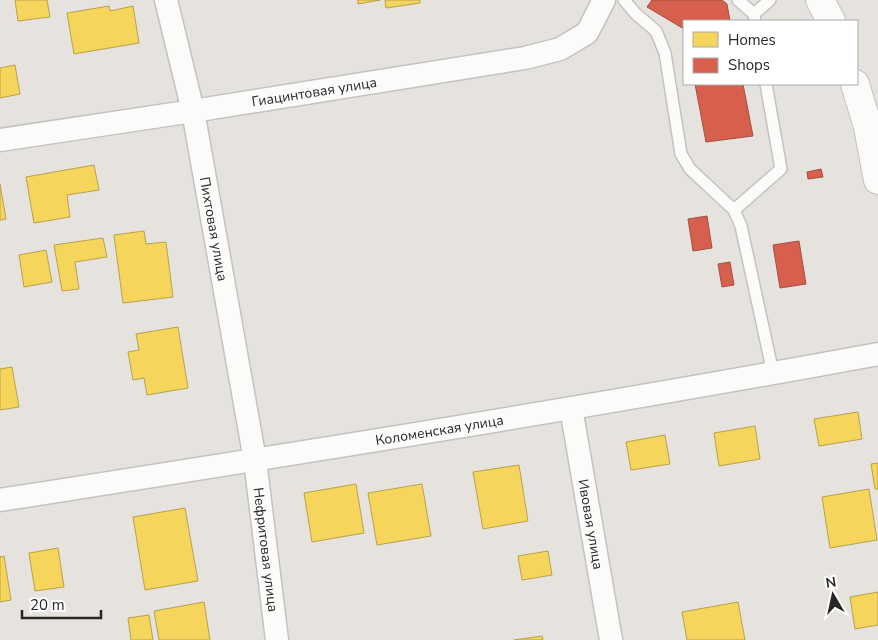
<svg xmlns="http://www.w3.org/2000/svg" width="878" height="640" viewBox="0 0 878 640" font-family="'Nunito Sans',sans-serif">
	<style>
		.homes { fill: #f6d55c; stroke: #b8a14c }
		.shops { fill: #d6604d; stroke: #a24f42 }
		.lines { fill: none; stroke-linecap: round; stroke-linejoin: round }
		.service-casing { stroke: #c3c2c3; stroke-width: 14 }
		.minor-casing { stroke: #c3c2c3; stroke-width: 25 }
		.tertiary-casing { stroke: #c3c2c3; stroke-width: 30 }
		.service { stroke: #fbfbfa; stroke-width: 11 }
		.minor { stroke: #fbfbfa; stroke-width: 22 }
		.tertiary { stroke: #fbfbfa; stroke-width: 28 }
		.labels { text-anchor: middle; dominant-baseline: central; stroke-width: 5; stroke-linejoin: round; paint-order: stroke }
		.street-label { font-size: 14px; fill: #272727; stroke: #fff }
	</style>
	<rect width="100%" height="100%" fill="#e6e3de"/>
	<!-- homes -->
	<g class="homes">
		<path d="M15,0H47L50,17L18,21Z"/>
		<path d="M358,0H380L358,4Z"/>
		<path d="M385,0H420V3L386,8Z"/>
		<path d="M109,6L110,11L133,6L139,43L74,54L67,13Z"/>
		<path d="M15,65L20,94L0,98V68Z"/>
		<path d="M94,165L99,190L67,195L70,217L34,223L26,177Z"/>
		<path d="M0,184L6,219L0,220Z"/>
		<path d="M144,231L146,244L166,242L173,297L123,303L114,235Z"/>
		<path d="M103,238L107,257L75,262L79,289L62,291L54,245Z"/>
		<path d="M46,250L52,282L24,287L19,255Z"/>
		<path d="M178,327L188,388L147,395L144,378L133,380L128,352L139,350L136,334Z"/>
		<path d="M12,367L19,407L0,410V369Z"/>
		<path d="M858,412L862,439L819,446L814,419Z"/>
		<path d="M755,426L760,459L719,466L714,433Z"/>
		<path d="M665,435L670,464L631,470L626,442Z"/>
		<path d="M878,463V489H875L871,464Z"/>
		<path d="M519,465L528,521L483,529L473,472Z"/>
		<path d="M356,484L364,533L312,542L304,493Z"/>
		<path d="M422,484L431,536L377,545L368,493Z"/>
		<path d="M869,489L877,540L830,548L822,497Z"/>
		<path d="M185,508L198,581L145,590L133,517Z"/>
		<path d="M58,548L64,587L35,591L29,553Z"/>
		<path d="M548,551L552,575L522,580L518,556Z"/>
		<path d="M4,556L11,600L0,602V557Z"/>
		<path d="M878,592V625L855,629L850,597Z"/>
		<path d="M204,602L210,640H159L154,611Z"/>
		<path d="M738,602L745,640H687L682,612Z"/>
		<path d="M149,615L153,640H131L128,618Z"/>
		<path d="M542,636L543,640H514Z"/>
	</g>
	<!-- shops -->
	<g class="shops">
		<path d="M652,0H722L727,4L730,21H684V29L647,7Z"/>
		<path d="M695,84H743L753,136L706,142Z"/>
		<path d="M821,169L823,177L808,179L807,172Z"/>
		<path d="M707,216L712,248L693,251L688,219Z"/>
		<path d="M799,241L806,284L780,288L773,245Z"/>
		<path d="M730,262L734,285L722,287L718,264Z"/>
	</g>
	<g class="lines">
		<defs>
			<g id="service">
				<path d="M624,0L636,14L656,31L665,53L681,154L690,169L734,210L741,226L773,373"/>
				<path d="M738,0L754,14L755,21"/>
				<path d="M754,14L770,0"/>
				<path d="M734,210L781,169L766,84"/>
			</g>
			<g id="minor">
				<path id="s1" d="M166,0L193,111L255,460L277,640"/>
				<path id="s2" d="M0,140L193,111L525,58L560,49L587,33L604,0"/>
				<path id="s3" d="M571,408L611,640"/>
				<path id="s4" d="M0,500C293,454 586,408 878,354"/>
			</g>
			<g id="tertiary">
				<path d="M820,0L831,21"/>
				<path d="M855,84L868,127L878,180"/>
			</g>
		</defs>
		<!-- service casing -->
		<use href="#service" class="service-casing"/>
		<!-- minor casing -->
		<use href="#minor" class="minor-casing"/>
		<!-- tertiary casing -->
		<use href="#tertiary" class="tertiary-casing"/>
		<!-- service -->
		<use href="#service" class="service"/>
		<!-- minor -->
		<use href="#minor" class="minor"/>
		<!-- tertiary -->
		<use href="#tertiary" class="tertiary"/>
	</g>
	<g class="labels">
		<!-- street labels -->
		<g class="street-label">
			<text stroke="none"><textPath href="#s2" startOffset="318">Гиацинтовая улица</textPath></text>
			<text stroke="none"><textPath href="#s1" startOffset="234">Пихтовая улица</textPath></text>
			<text stroke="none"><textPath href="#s4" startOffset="445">Коломенская улица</textPath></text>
			<text stroke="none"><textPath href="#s3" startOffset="118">Ивовая улица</textPath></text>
			<text stroke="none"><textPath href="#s1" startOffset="559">Нефритовая улица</textPath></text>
		</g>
	</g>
	<!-- legend -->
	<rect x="683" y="20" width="175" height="65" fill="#ffffff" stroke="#a9a9a9"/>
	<rect x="693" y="32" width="25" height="15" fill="#f6d55c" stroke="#a9a9a9"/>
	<text x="728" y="45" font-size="15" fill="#272727">Homes</text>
	<rect x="693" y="58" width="25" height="15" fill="#d6604d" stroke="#a9a9a9"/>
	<text x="728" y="70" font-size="15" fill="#272727">Shops</text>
	<!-- north arrow -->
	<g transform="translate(833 595) rotate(351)" stroke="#ffffff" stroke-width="4" paint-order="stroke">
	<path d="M0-4L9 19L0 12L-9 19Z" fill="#272727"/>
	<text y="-8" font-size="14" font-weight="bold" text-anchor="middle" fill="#272727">N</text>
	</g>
	<!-- scale -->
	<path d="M22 610v8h79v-8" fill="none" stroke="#272727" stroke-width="2.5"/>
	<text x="30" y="610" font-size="15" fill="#272727" stroke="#ffffff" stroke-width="4" paint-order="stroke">20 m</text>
</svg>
